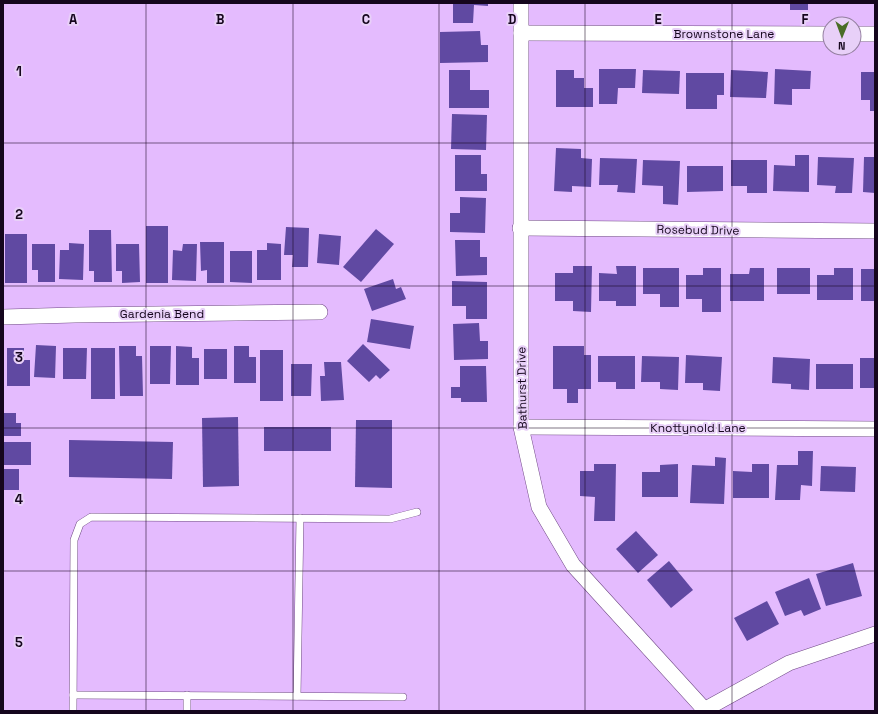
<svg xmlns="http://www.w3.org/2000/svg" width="878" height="714" viewBox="0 0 878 714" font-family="'Space Grotesk',sans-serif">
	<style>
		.building { fill: #6049a2 }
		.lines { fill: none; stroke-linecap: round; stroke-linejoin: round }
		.lane-casing { stroke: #704a85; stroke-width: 8 }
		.street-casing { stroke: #704a85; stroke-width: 16 }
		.lane { stroke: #fff; stroke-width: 7 }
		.street { stroke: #fff; stroke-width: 15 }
		.grid { fill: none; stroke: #15061d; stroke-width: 1; stroke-opacity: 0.55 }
		.labels { text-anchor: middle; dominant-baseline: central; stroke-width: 4; stroke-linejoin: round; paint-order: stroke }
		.street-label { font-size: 12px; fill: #15061d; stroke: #e8d0f8 }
		.grid-label { font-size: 13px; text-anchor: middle; font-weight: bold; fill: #15061d; stroke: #e8d0f8; stroke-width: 4; stroke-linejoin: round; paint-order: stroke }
	</style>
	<rect width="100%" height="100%" fill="#e4bbfe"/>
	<!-- building -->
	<g class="building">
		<path d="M453,3H488V6L474,5L473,23H453Z"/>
		<rect x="790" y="3" width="18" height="7"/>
		<path d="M480,31L481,45H488V62L440,63V32Z"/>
		<path d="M599,69H636L635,88H618L617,104H599Z"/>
		<path d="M775,69L811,71L810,89H792V105L774,104Z"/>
		<path d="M449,70H470V90H489V108H449Z"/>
		<path d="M556,70H574V78H584V88H593V107H556Z"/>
		<path d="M643,70L680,71L679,94L642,93Z"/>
		<path d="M731,70L768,72L766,98L730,97Z"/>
		<path d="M861,72H875V111H870V100H861Z"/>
		<path d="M686,73H724V95H717V109H686Z"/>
		<path d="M452,114L487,115L486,150L451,149Z"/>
		<path d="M556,148L581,149V158L592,159L591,187L572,186V192L554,191Z"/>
		<path d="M455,155H481V174H487V191H455Z"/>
		<path d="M795,155H809V192L773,191L774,165L795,166Z"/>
		<path d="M818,157L854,158L852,193H835L836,186L817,185Z"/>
		<path d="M864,157H875V193L863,192Z"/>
		<path d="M600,158L637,159L635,193L617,192L618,185H599Z"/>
		<path d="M643,160L680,161L678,205L663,204V186L642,185Z"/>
		<path d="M731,160H767V193H747V186H731Z"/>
		<path d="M687,166H723V191L687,192Z"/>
		<path d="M460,197L486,198L485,233L450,232V213H460Z"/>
		<rect x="146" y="226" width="22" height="57"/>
		<path d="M286,227L309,228L308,267H292L293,255H284Z"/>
		<path d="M376,229L394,244L361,282L343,267Z"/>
		<path d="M89,230H111L112,282H94V271H89Z"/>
		<rect x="5" y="234" width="22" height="49"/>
		<path d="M319,234L341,236L339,265L317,263Z"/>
		<path d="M455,240H480V257H487V275L456,276Z"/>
		<path d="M200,242H224V283H207V270L201,271Z"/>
		<path d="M69,243L84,244L83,280L59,279L60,250H69Z"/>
		<path d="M267,243L281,244V280H257V250H267Z"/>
		<path d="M32,244H55V282H38V270H32Z"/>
		<path d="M116,244H139L140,282L122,283V271H116Z"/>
		<path d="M183,244H197L196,281L172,280L173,250L182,251Z"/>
		<path d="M230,251H252V283L230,282Z"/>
		<path d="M573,266H592L591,312L573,311V301H555V273H573Z"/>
		<path d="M616,266H636V306H616V301H599V273L617,274Z"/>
		<path d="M643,268H679V307H660V294H643Z"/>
		<path d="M703,268H721V312H702V299H686V275H703Z"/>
		<path d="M750,268H764V301H730V274H749Z"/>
		<rect x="777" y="268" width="33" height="26"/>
		<path d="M834,268H853V300H817V275H834Z"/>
		<rect x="861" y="269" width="14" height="32"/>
		<path d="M393,279L396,289L401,287L406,299L372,311L364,289Z"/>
		<path d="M452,281L487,282V319H466V306H452Z"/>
		<path d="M371,319L414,326L410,349L367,342Z"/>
		<path d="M479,323L480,341H488V359L454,360L453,324Z"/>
		<path d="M363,344L390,370L380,379L376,375L369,382L347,361Z"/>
		<path d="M36,345L56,346L55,378L34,377Z"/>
		<path d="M119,346H136V356H142L143,396H120Z"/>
		<path d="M150,346H171L170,384H150Z"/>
		<path d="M176,346L192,347V358H199V385H176Z"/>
		<path d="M234,346H249V357H256V383H234Z"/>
		<path d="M553,346H584V355H591V389H578V403H567V389H553Z"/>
		<path d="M7,348H24V360H30V386H7Z"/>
		<path d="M63,348H87L86,379H63Z"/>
		<rect x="91" y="348" width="24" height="51"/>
		<rect x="204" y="349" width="23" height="30"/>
		<rect x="260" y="350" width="23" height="51"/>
		<path d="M686,355L722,357L720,391L703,390V383H685Z"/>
		<path d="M598,356H635V389H616V382H598Z"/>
		<path d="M642,356L679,357L678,390L660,389V382H641Z"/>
		<path d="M773,357L810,359L809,390L791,389V384L772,383Z"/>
		<rect x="860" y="358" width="15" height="30"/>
		<path d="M324,362H341L344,400L321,401L320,376H325Z"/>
		<path d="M291,364H312L311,396H291Z"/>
		<rect x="816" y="364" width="37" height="25"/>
		<path d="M460,366H486L487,402H461V398H451V387H460Z"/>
		<path d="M3,413H16V423H21V436H3Z"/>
		<path d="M238,417L239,486L203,487L202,418Z"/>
		<path d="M356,420H392V488L355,487Z"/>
		<rect x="264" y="427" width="67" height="24"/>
		<path d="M69,440L173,442L172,479L69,477Z"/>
		<rect x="3" y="442" width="28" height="23"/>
		<path d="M798,451H813L812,486L801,485L800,500H775L777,465H798Z"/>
		<path d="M715,457L726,458L724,504L690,503L692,465L715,466Z"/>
		<path d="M594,464H616L615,521H594L595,497L580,496V471H594Z"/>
		<path d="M678,464V497H642V472H660V465Z"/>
		<path d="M752,464H769V498H733V471L752,472Z"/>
		<path d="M821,466L856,467L855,492L820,491Z"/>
		<rect x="3" y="469" width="16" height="21"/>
		<path d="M636,531L658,555L638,573L616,549Z"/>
		<path d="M669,561L693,590L671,608L647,580Z"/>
		<path d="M853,563L862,596L826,606L816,574Z"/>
		<path d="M809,578L821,609L804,616L801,610L785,616L775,592Z"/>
		<path d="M767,601L779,624L747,641L734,618Z"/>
	</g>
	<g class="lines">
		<defs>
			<g id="lane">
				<path d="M73,695L403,697"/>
				<path d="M297,696L300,518"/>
				<path d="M73,711L74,540L80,524L91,517L390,519L417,512"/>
				<path d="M187,711V695"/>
			</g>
			<g id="street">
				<path d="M521,3V427L539,507L573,565L704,709"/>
				<path d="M521,33L830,34"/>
				<path d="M854,34H875"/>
				<path d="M520,228L875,231"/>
				<path d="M3,317L75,315L320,312"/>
				<path d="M521,427L875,429"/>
				<path d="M702,711L789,663L875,634"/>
			</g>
		</defs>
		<!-- lane casing -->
		<use href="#lane" class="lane-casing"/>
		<!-- street casing -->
		<use href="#street" class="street-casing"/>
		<!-- lane -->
		<use href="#lane" class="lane"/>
		<!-- street -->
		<use href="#street" class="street"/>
	</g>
	<!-- grid -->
	<path class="grid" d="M146,3V711M293,3V711M439,3V711M585,3V711M732,3V711M3,143H875M3,286H875M3,428H875M3,571H875"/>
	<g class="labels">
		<!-- street labels -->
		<g class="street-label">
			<text x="724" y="34">Brownstone Lane</text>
			<text transform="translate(698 230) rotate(1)">Rosebud Drive</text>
			<text x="162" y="314">Gardenia Bend</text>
			<text transform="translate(522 388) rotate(-91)">Bathurst Drive</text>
			<text x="698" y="428">Knottynold Lane</text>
		</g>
	</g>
	<g class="grid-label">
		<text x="73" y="24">A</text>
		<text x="220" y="24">B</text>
		<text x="366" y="24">C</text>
		<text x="512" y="24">D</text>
		<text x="658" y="24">E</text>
		<text x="805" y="24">F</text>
		<text x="19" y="76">1</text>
		<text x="19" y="219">2</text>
		<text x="19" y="362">3</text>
		<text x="19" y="504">4</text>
		<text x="19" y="647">5</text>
	</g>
	<!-- border -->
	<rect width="878" height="714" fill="none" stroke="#15061d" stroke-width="8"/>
	<!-- north arrow -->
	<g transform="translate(842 36) rotate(181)"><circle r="19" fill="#e8d0f8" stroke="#947fa0"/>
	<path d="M0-3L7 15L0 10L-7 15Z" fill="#496d26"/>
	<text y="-6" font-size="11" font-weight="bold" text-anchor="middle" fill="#15061d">N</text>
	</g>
</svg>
